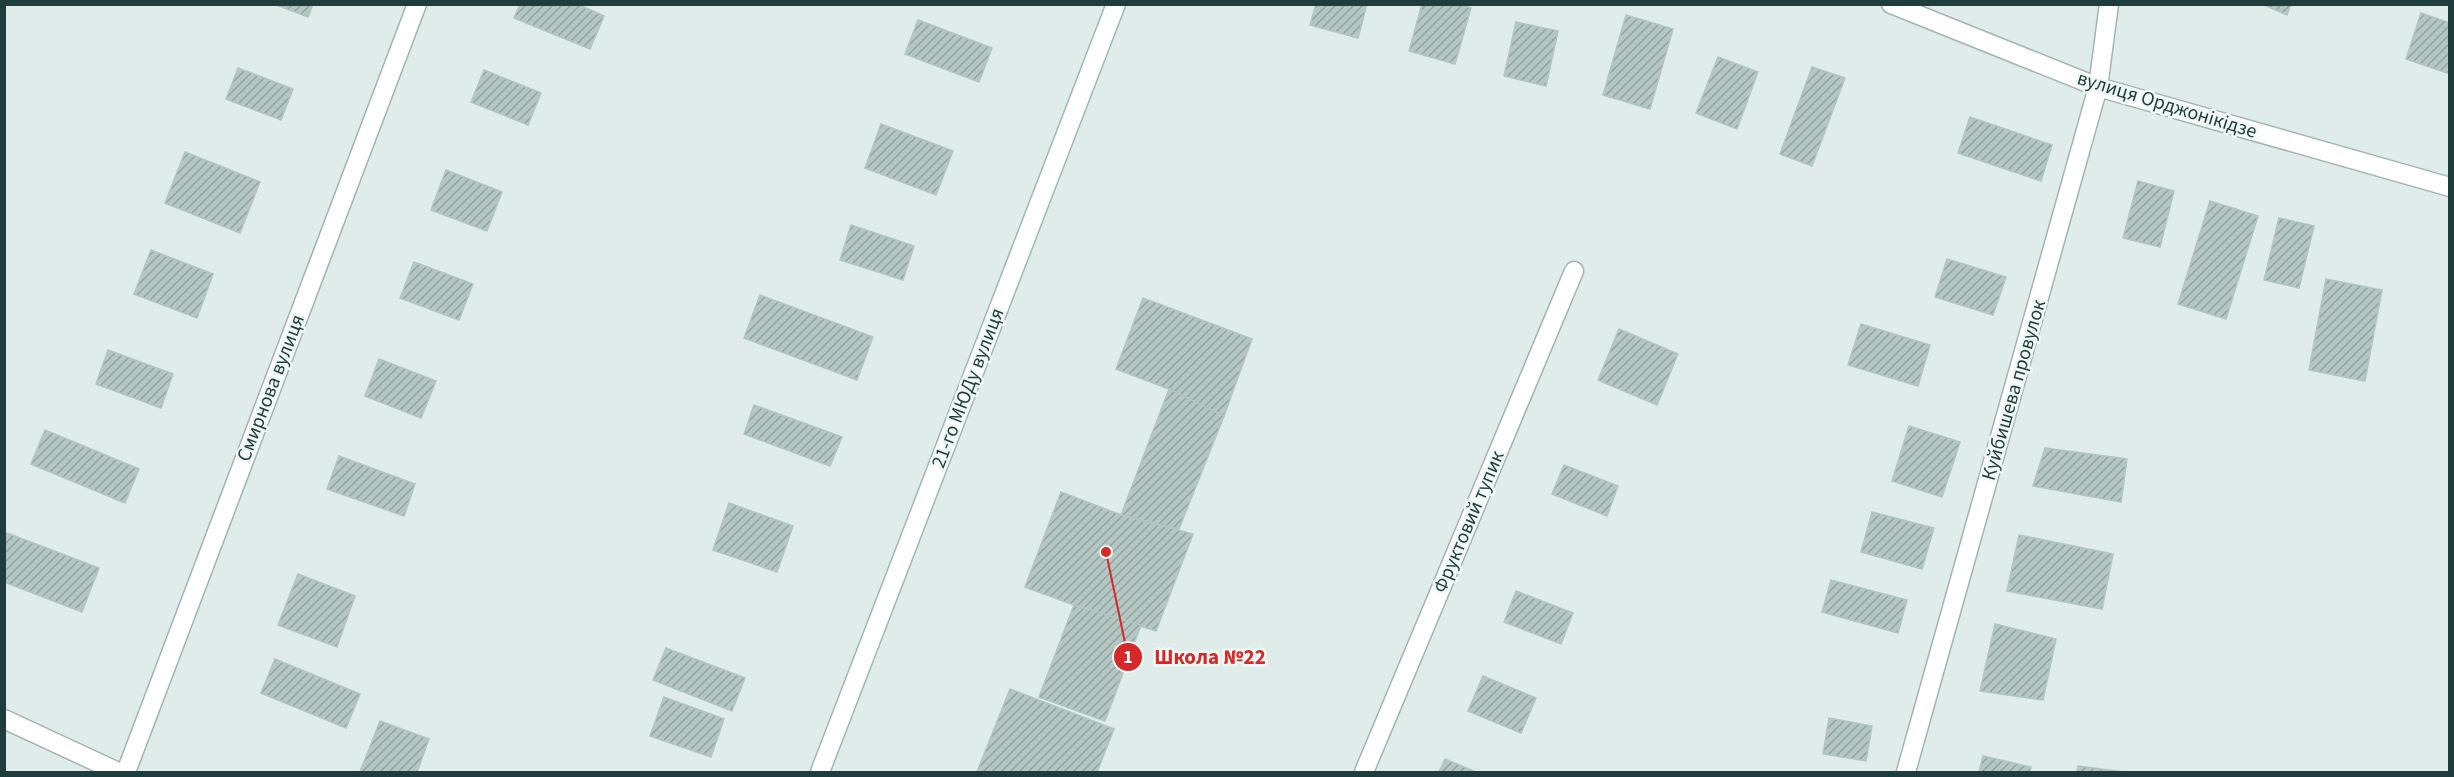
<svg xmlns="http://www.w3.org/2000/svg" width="2454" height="777" viewBox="0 0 2454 777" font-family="'Source Sans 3',sans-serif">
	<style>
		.building { fill: url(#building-hatch); stroke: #b1c6c2; stroke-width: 1.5 }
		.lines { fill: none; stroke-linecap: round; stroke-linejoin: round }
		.street-casing { stroke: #a2b4b2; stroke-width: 21 }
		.secondary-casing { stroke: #9db9b4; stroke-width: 21 }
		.street { stroke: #fff; stroke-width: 18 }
		.secondary { stroke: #fff; stroke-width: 18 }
		.labels { text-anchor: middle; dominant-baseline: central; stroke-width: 5; stroke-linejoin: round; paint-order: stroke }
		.street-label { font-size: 20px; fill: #1f3d3c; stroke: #f0f8f6 }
		.leader { fill: none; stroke: #d62828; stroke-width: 2 }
		.callout-dot { fill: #d62828; stroke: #f0f8f6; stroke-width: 2 }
		.mark-label { font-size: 18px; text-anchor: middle; font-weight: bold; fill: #fff }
		.callout-label { font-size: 21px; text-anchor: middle; font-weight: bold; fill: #d62828; stroke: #f0f8f6; stroke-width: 5; stroke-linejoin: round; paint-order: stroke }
	</style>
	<defs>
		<pattern id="building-hatch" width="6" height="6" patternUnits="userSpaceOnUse" patternTransform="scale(1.5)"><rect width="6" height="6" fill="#b4c7c3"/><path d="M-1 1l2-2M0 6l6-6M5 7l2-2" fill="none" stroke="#92a3a0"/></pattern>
	</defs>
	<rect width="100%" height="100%" fill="#dfece9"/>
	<!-- building -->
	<g class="building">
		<path d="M274,4H313L308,17Z"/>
		<path d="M520,4H577L604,16L590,49L514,18Z"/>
		<path d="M1316,4H1367L1358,38L1310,25Z"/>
		<path d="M1422,4H1460L1471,8L1455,64L1409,51Z"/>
		<path d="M2262,4H2291L2287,15Z"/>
		<path d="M2421,13L2450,23V74L2406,59Z"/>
		<path d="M1626,15L1673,29L1650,109L1603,95Z"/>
		<path d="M918,20L992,48L979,82L905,54Z"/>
		<path d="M1516,22L1558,31L1546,86L1504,76Z"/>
		<path d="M1718,57L1758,72L1737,129L1696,113Z"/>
		<path d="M1812,67L1845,78L1812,166L1780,154Z"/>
		<path d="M238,68L293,89L281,120L226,99Z"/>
		<path d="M484,70L541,93L528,125L471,102Z"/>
		<path d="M1970,117L2052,145L2041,181L1958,153Z"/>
		<path d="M881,124L953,151L936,195L865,168Z"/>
		<path d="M185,152L260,182L240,233L165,203Z"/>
		<path d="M446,170L502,192L487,231L431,210Z"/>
		<path d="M2138,181L2174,191L2160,247L2123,238Z"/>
		<path d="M2210,201L2258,216L2226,319L2178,304Z"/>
		<path d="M2279,218L2314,226L2299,288L2264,280Z"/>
		<path d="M851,225L914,246L903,280L840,260Z"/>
		<path d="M151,250L213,274L197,318L134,294Z"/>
		<path d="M1947,259L2006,277L1993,315L1935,297Z"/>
		<path d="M414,262L473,284L459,320L400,298Z"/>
		<path d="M2326,279L2382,290L2365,381L2309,370Z"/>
		<path d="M760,295L873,337L857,380L744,338Z"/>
		<path d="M1143,298L1252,339L1224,416L1169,389L1116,369Z"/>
		<path d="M1861,324L1930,345L1918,386L1848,365Z"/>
		<path d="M1619,329L1678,354L1657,405L1598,380Z"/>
		<path d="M108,350L173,374L161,408L96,384Z"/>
		<path d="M379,359L436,381L421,418L365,396Z"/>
		<path d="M1169,389L1224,416L1179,529L1121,515Z"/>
		<path d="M754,405L842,437L830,466L744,434Z"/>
		<path d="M1909,426L1960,442L1942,497L1892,481Z"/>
		<path d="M45,430L139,469L125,503L31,464Z"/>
		<path d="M2045,448L2127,459L2121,502L2033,486Z"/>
		<path d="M339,456L415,484L404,516L327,489Z"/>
		<path d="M1564,465L1618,486L1607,516L1552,494Z"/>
		<path d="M1061,492L1121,515L1193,534L1156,631L1074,605L1025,587Z"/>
		<path d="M729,503L793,526L777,572L713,550Z"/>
		<path d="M1872,512L1934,528L1922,569L1861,552Z"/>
		<path d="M7,533L99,568L82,612L4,582V539Z"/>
		<path d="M2019,535L2113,554L2102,609L2007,591Z"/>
		<path d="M298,574L355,596L337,647L278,625Z"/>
		<path d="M1831,580L1907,600L1898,633L1822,612Z"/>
		<path d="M1516,591L1573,613L1561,644L1504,622Z"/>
		<path d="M1074,605L1141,625L1105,721L1039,697Z"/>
		<path d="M1995,624L2056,639L2043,700L1980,691Z"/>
		<path d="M666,648L745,678L732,711L653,680Z"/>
		<path d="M275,659L360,694L346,728L261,693Z"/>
		<path d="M1483,676L1536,698L1521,733L1468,711Z"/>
		<path d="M1010,689L1114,729L1097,772H977Z"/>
		<path d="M664,697L724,719L711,757L650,736Z"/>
		<path d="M1829,718L1872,726L1866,761L1823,754Z"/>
		<path d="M380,721L429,739L417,772H360Z"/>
		<path d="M1983,756L2031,767L2030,772H1979Z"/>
		<path d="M1445,759L1476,772H1439Z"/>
		<path d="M2078,766L2124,772H2077Z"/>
	</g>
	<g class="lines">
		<defs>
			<g id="street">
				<path d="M1891,4L2098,87L2450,187"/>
				<path d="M4,719L118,772"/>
				<path d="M126,772L417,4"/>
				<path d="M1364,772L1574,271"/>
				<path d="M1906,772L2098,87L2109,4"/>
			</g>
			<path id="secondary" d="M820,772L1116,4"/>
		</defs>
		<!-- street casing -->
		<use href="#street" class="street-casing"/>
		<!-- secondary casing -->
		<use href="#secondary" class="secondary-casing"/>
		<!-- street -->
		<use href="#street" class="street"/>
		<!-- secondary -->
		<use href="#secondary" class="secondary"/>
	</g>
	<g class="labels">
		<!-- street labels -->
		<g class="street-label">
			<text transform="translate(2167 105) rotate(17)">вулиця Орджонікідзе</text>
			<text transform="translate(271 388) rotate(-69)">Смирнова вулиця</text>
			<text transform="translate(968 388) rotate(-69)">21-го МЮДу вулиця</text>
			<text transform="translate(2014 390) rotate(-74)">Куйбишева провулок</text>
			<text transform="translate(1469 522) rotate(-67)">Фруктовий тупик</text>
		</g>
	</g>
	<!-- callouts -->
	<path class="leader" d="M1106 552L1128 657"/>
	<g class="callout-dot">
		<circle cx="1106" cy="552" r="6"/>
		<circle cx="1128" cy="657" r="15"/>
	</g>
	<g class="mark-label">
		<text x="1128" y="663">1</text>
	</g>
	<g class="callout-label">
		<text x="1210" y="664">Школа №22</text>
	</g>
	<!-- border -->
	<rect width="2454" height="777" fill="none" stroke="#1f3d3c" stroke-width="12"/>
</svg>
